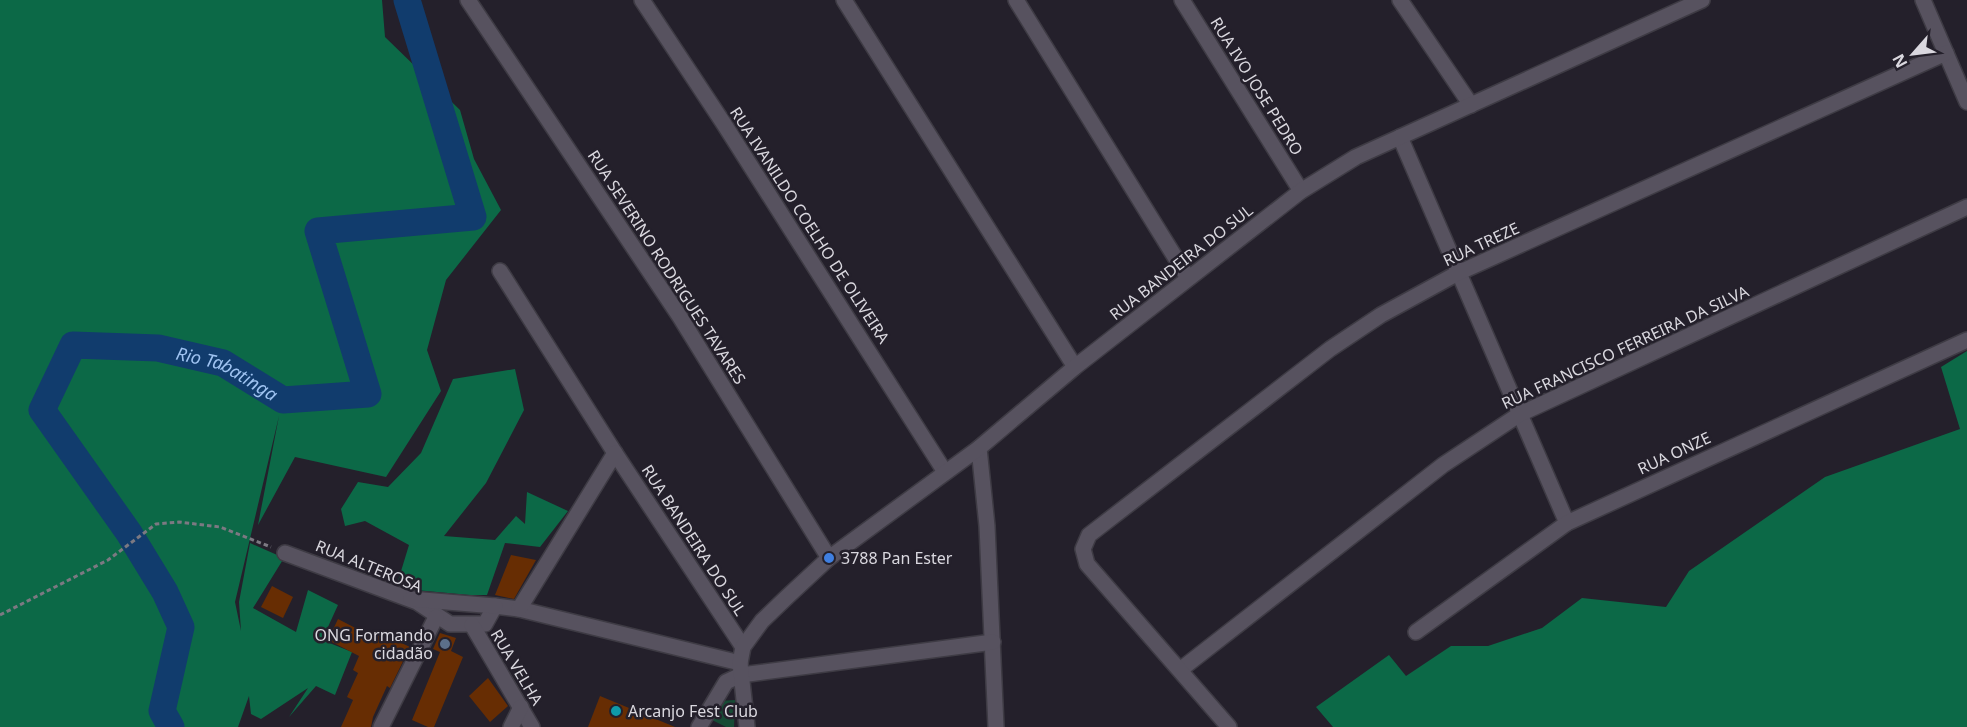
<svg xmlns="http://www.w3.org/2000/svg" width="1967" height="727" viewBox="0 0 1967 727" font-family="'Noto Sans',sans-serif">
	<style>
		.green { fill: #174b35 }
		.forest { fill: #0c6947 }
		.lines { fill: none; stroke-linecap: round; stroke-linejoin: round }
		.river { stroke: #113c6d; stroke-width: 27 }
		.building { fill: #672d03 }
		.street-casing { stroke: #3e3b44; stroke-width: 18 }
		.path { stroke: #7c7982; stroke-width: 3; stroke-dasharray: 4.5 3; stroke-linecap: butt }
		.street { stroke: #57525f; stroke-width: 15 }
		.shop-dot { fill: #3f7fe0; stroke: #24202b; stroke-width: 2 }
		.service-dot { fill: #5c6f8a; stroke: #24202b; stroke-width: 2 }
		.culture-dot { fill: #0f9aa8; stroke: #24202b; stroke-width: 2 }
		.labels { text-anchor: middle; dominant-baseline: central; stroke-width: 5; stroke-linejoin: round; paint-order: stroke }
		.street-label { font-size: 16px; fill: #dad8df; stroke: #24202b }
		.poi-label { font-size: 16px; fill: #dad8df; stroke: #24202b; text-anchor: start }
		.water-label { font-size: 18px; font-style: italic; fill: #9fc3f1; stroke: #24202b }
	</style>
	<rect width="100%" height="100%" fill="#24202b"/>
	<!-- green -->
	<path class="green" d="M735,700L734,727H726L712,720L719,701Z"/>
	<!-- forest -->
	<g class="forest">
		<path d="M0,0H382L385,37L460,110L474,159L501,210L446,280L427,350L441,391L386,477L295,457L258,525L279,416L235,602L241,631L239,602L250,543L284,558L253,608L296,632L308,590L338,605L322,640L352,652L335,695L316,686L289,717L308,688L261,719L251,714L249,696L238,727H0Z"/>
		<path d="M1967,351V727H1333L1316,707L1389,655L1406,676L1451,646H1488L1542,628L1582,598L1666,607L1689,571L1825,477L1960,429L1941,367Z"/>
		<path d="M515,369L524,410L486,483L444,536L495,540L516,516L525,524L527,492L568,511L540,547L505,543L487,595H469L405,589L398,581L409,545L365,521L345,526L341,509L358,482L388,487L421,453L453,379Z"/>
	</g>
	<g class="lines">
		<!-- river -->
		<path class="river" id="s1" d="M171,727L162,711L181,627L165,592L129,533L42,410L73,345L158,348L223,363L283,400L368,394L318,231L473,217L407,0"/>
	</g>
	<!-- building -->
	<g class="building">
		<path d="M511,555L536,560L514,599L495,595Z"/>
		<path d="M272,586L293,597L283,618L261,607Z"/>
		<path d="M338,619L371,636L374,630L410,647L390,688L387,686L373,717L371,727H341L353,700L347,697L358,673L353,670L359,656L328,640Z"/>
		<path d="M440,633L456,638L451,651L463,657L434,727H428L412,720L440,652L433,649Z"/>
		<path d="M488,678L508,706L490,722L469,696Z"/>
		<path d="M600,696L675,727H588Z"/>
	</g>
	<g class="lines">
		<defs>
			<g id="street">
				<path d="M468,0L680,317L829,558"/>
				<path d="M642,0L724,124L945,472"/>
				<path d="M844,0L1075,367"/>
				<path d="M1016,0L1188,278"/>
				<path d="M1182,0L1301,191"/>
				<path d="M1400,0L1471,105"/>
				<path d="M1923,0L1967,102"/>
				<path d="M1400,137L1567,523"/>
				<path d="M500,271L615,453L743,647"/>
				<path d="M979,448L987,526L996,727"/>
				<path d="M285,553L417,602L450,624H485L495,606L519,609L740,663"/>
				<path d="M411,599L495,606"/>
				<path d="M519,609L615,453"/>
				<path d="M472,625L532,727"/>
				<path d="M1416,632L1567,523L1967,340"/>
				<path d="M1180,670L1443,465L1520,414L1967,207"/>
				<path d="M381,727L436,617"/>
				<path d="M511,727L521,707"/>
				<path d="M699,727L726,682L741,675L993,642"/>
				<path d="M747,727L740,663L743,647L762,621L787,597L829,558L979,448L1075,367L1301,191L1356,157L1702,0"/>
				<path d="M1229,727L1087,564L1083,549L1089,535L1330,349L1381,315L1458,273L1946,53"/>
			</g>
		</defs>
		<!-- street casing -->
		<use href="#street" class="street-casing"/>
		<!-- path -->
		<path class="path" d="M0,615L108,560L156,524L179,522L220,527L271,547"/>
		<!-- street -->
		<use href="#street" class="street"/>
	</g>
	<!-- markers -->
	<circle class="shop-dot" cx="829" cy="558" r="6"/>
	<circle class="service-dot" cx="445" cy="644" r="6"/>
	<circle class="culture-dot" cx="616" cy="711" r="6"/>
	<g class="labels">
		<!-- street labels -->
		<g class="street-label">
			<text transform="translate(1257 86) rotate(58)">RUA IVO JOSE PEDRO</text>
			<text transform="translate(810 225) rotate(57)">RUA IVANILDO COELHO DE OLIVEIRA</text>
			<text transform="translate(1481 244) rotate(-25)">RUA TREZE</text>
			<text transform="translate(1181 262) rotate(-38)">RUA BANDEIRA DO SUL</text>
			<text transform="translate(667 267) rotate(57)">RUA SEVERINO RODRIGUES TAVARES</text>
			<text transform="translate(1625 347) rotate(-25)">RUA FRANCISCO FERREIRA DA SILVA</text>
			<text transform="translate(1674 453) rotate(-25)">RUA ONZE</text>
			<text transform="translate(694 540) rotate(57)">RUA BANDEIRA DO SUL</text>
			<text transform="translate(369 566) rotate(22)">RUA ALTEROSA</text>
			<text transform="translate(517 667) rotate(59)">RUA VELHA</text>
		</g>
		<!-- poi labels -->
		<g class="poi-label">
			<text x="841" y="558">3788 Pan Ester</text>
			<text x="433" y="635" text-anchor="end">ONG Formando<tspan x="433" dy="18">cidadão</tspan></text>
			<text x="628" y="711">Arcanjo Fest Club</text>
		</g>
		<!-- water labels -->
		<g class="water-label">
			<text stroke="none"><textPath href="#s1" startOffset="594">Rio Tabatinga</textPath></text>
		</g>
	</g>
	<!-- north arrow -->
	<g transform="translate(1913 54) rotate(242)" stroke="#24202b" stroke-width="4.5" paint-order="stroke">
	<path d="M0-4.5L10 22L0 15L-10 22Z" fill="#dad8df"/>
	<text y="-9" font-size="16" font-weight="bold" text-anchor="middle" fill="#dad8df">N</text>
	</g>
</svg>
